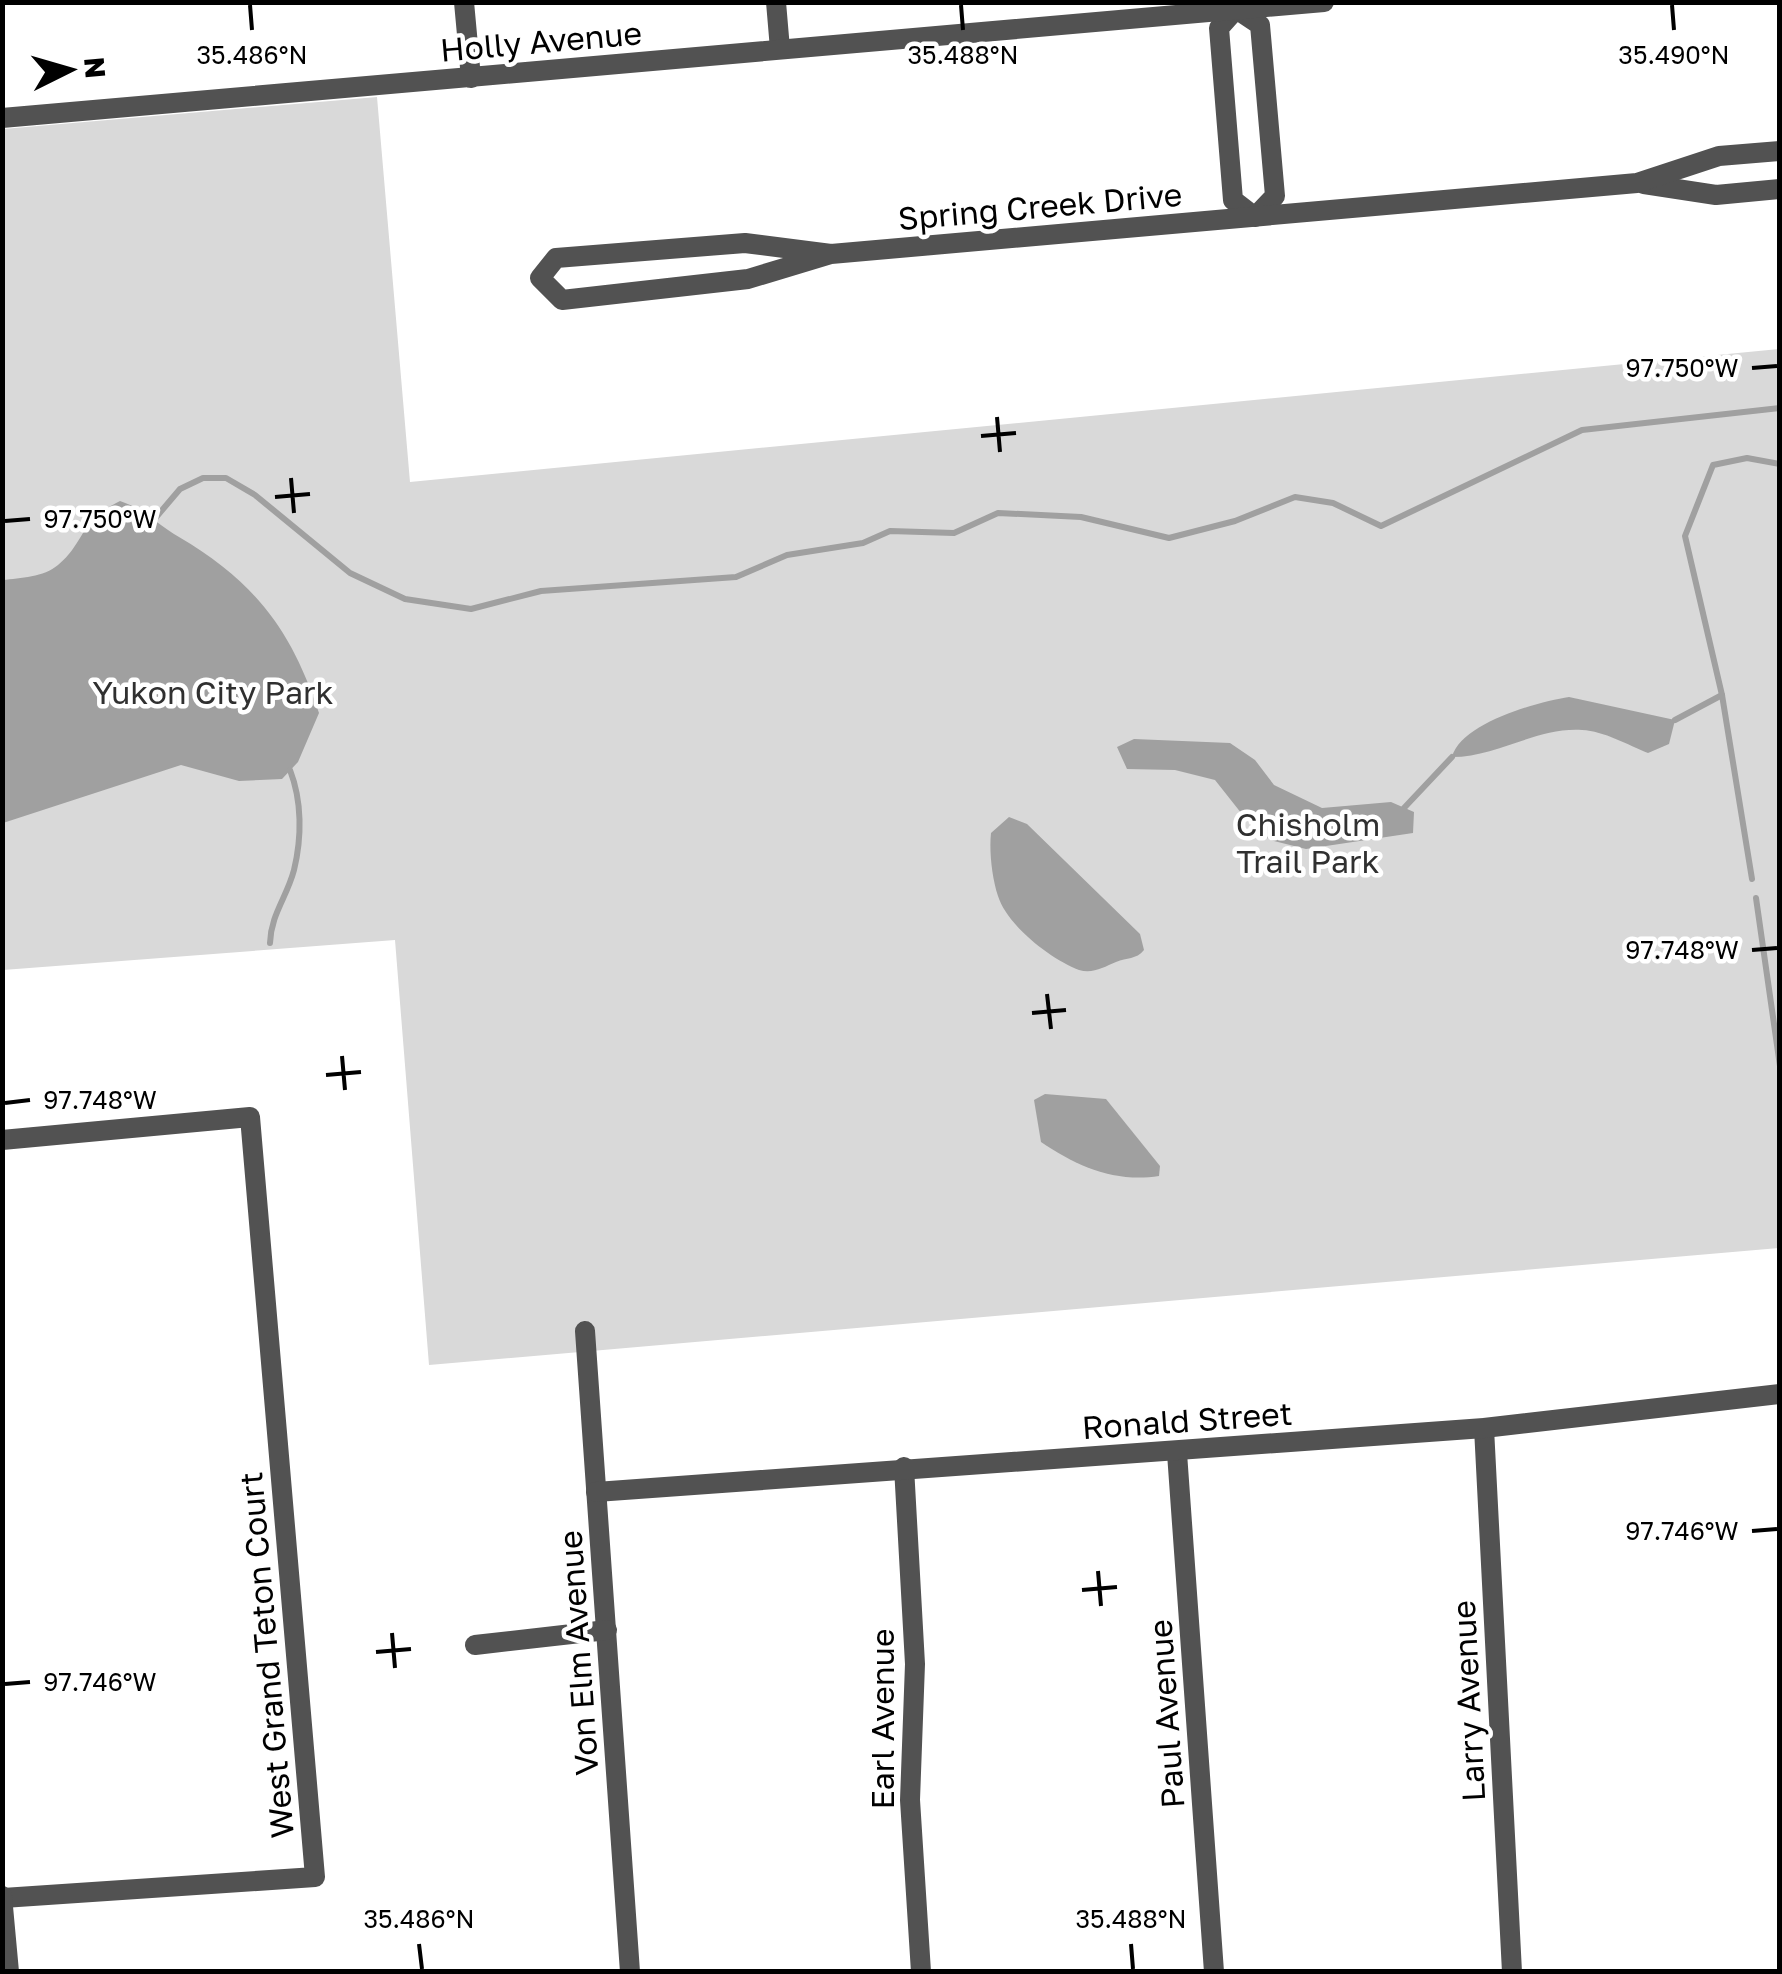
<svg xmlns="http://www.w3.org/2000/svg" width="1782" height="1974" viewBox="0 0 1782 1974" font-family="'Golos Text',sans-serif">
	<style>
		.green { fill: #d9d9d9 }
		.water { fill: #a0a0a0 }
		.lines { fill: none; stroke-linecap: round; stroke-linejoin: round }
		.stream { stroke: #a0a0a0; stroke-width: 6 }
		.street { stroke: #525252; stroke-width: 20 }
		.ticks { fill: none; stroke: #000; stroke-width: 4 }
		.labels { text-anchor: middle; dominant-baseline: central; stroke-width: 9; stroke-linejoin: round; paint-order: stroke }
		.street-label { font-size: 32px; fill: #000; stroke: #fff }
		.park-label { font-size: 32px; fill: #303030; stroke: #fff }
		.ticks-label { font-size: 25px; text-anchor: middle; fill: #000; stroke: #fff; stroke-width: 9; stroke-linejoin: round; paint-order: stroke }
	</style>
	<rect width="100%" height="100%" fill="#fff"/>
	<!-- green -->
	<path class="green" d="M377,97L410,482L1779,349V1248L429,1365L395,940L3,970V129Z"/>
	<!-- water -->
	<g class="water">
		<path d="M120,501C144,509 158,525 179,537C255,582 291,629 319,713L298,762L282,779L239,781L181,765L3,823V580C20,578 44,577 58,565C85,543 78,522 120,501Z"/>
		<path d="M1569,697L1675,720L1669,744L1648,753C1628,745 1604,731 1582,730C1537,727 1497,757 1452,757C1461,723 1537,702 1569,697Z"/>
		<path d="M1134,739L1230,743L1255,760L1274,785L1322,808L1391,802L1414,812L1413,833L1306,849L1270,840L1253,828L1215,780L1175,770L1127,769L1117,747Z"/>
		<path d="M1009,817L1027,824L1140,934L1144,950C1136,960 1127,957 1116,962C1104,967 1093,974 1079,970C1050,959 1007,925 998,896C992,878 989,851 991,833Z"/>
		<path d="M1045,1094L1106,1099L1160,1166L1159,1176C1115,1183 1076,1166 1041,1142L1034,1100Z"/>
	</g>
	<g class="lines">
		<!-- stream -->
		<g class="stream">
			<path d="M152,522L180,489L203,478H226L255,495L350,573L405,599L471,609L541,591L736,577L787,555L863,543L890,531L954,533L998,513L1081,517L1169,538L1235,521L1295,497L1333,503L1381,526L1582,430L1780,408"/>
			<path d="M1675,720L1722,695"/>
			<path d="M1404,808L1452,757"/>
			<path d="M1752,879L1722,695L1685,536L1713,465L1747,458L1780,464"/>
			<path d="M1756,898L1780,1066"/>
			<path d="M270,943C271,914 287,897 294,870C302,837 302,801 290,770"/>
		</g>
		<!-- street -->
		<g class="street">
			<path d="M464,2L471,78"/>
			<path d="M776,2L780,49"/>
			<path d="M1236,9L1260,25L1275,196L1255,217L1233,200L1219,28Z"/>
			<path d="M2,118L1324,2"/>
			<path d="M1644,184L1716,195L1780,189"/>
			<path d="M831,254L745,243L556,258L540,278L562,300L748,279L831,254L1637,183L1719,156L1780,151"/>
			<path d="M2,1140L250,1117L315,1877L3,1898"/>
			<path d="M585,1331L630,1972"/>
			<path d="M1484,1428L1512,1972"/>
			<path d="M1177,1453L1214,1972"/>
			<path d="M904,1467L915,1664L910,1800L921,1972"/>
			<path d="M596,1492L1484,1428L1780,1394"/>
			<path d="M475,1645L607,1630"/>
			<path d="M2,1896L9,1972"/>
		</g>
	</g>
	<!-- ticks -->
	<path class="ticks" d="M250,5L252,30M961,5L963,30M1672,5L1674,30M1752,368L1777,366M997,417L1000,452M981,436L1016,433M291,478L294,513M275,497L310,494M5,521L30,519M1752,950L1777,948M1047,994L1051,1029M1032,1013L1066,1010M342,1056L345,1090M326,1075L361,1072M5,1103L30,1100M1752,1531L1777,1529M1098,1571L1101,1606M1082,1590L1117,1587M392,1633L395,1668M376,1652L411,1649M5,1684L30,1682M419,1944L422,1969M1131,1944L1133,1969"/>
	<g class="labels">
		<!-- street labels -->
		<g class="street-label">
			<text transform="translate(541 41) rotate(-5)">Holly Avenue</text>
			<text transform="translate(1040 206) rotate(-5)">Spring Creek Drive</text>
			<text transform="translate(1187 1420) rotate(-4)">Ronald Street</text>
			<text transform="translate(578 1653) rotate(-94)">Von Elm Avenue</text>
			<text transform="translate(266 1655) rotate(-95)">West Grand Teton Court</text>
			<text transform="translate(1468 1701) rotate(-93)">Larry Avenue</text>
			<text transform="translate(1166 1714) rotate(-94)">Paul Avenue</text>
			<text transform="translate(882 1719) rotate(-90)">Earl Avenue</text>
		</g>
		<!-- park labels -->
		<g class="park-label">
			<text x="213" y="692">Yukon City Park</text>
			<text x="1308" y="824">Chisholm<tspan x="1308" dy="37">Trail Park</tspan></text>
		</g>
	</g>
	<g class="ticks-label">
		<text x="252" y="64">35.486°N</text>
		<text x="963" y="64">35.488°N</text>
		<text x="1674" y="64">35.490°N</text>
		<text x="1682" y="377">97.750°W</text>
		<text x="100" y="528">97.750°W</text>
		<text x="1682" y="959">97.748°W</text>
		<text x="100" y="1109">97.748°W</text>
		<text x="1682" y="1540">97.746°W</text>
		<text x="100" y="1691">97.746°W</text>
		<text x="419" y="1928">35.486°N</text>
		<text x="1131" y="1928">35.488°N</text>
	</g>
	<!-- border -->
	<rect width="1782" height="1974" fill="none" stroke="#000000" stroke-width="10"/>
	<!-- north arrow -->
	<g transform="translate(70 70) rotate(85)" stroke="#ffffff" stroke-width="8" paint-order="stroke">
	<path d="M0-8L18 38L0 25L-18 38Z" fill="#000000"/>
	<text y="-15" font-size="28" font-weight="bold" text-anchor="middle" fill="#000000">N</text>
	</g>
</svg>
